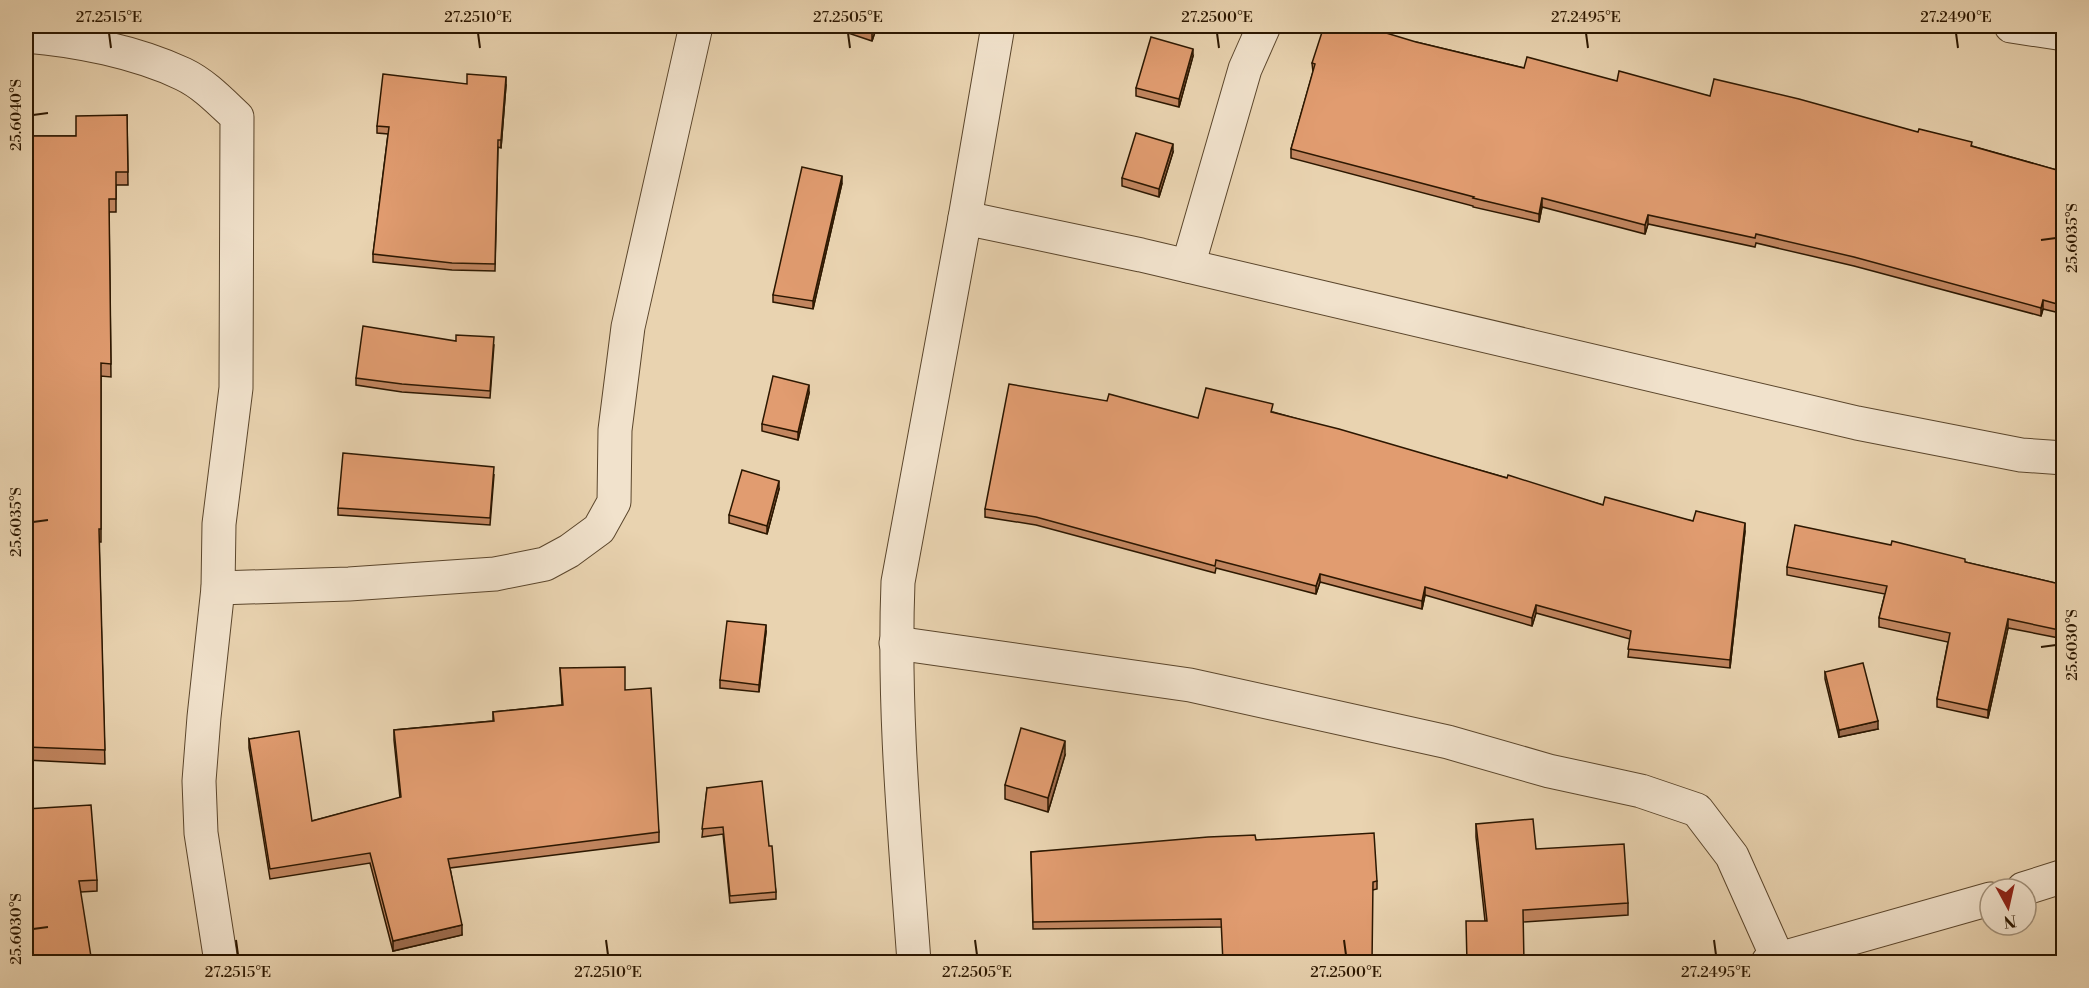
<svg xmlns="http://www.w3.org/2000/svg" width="2089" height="988" viewBox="0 0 2089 988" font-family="'Libre Bodoni',serif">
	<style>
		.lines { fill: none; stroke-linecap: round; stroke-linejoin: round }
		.minor-casing { stroke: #5b462c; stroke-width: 35 }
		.minor { stroke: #f1e2cc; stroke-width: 33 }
		.wall { fill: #c28660; stroke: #2c1700; stroke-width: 1.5 }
		.shaded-wall { fill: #9e6d4e; stroke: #2c1700; stroke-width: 1.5 }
		.building { fill: #e19c70; stroke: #2c1700; stroke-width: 1.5 }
		.ticks { fill: none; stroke: #2c1700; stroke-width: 2 }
		.neatline { fill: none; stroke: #2c1700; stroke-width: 2 }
		.ticks-label { font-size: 15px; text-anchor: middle; fill: #2c1700 }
	</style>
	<rect width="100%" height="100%" fill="#e9d3b0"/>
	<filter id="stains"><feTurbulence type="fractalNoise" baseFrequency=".00333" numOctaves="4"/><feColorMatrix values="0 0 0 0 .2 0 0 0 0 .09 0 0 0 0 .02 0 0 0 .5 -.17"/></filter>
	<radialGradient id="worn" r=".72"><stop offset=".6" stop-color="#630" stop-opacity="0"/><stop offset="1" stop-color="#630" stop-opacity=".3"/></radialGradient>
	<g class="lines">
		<defs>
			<g id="minor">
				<path d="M2011,26L2064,34"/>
				<path d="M26,36C76,40 137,52 183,74C204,84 220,101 237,117L236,388L219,524L218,588L204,717L199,781L201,833L221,962"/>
				<path d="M965,218L1141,255L1857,423L2021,455L2064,458"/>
				<path d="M1188,266L1245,69L1264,26"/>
				<path d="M218,588L349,584L495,574L545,564L569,551L599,529L614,502L615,430L628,327L696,26"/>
				<path d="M896,643L1190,685L1448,742L1549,771L1641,791L1697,810L1732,856L1778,959"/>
				<path d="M2023,889L2064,876"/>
				<path d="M914,962C905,836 893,709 898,582L965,218L998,26"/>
				<path d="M1768,962L1990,899"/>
			</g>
		</defs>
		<!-- minor casing -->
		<use href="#minor" class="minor-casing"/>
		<!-- minor -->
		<use href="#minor" class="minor"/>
	</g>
	<!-- wall -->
	<g class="wall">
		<path d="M833,26H877L872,41L833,28Z"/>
		<path d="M1416,42L1524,68L1617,81L1710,96L1972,146L2064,172V314L2043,309L2041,316L1854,266L1756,243L1755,247L1648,224L1645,234L1542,207L1539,222L1473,207V206L1291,158V149L1313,72L1312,63Z"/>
		<path d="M1193,56L1179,107L1136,96V88Z"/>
		<path d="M467,84L506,85L501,148L498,147L495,271L452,270L373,262V254L388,134L377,133V126Z"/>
		<path d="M127,115L128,185H116V212H109L111,377L101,376V542H99L105,764L26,760V136H76Z"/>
		<path d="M1173,152L1159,197L1122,186V178Z"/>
		<path d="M842,183L813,309L773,302V295Z"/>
		<path d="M456,341L494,345L490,398L402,392L356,385V378Z"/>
		<path d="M809,393L798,440L762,431V424Z"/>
		<path d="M1273,412L1603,505L1693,521L1745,531L1730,668L1628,657L1630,639L1536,613L1532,626L1425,595L1422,609L1320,582L1316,594L1216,568L1215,573L1036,525L985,517V509L1198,418Z"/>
		<path d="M494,475L490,525L338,515V508Z"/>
		<path d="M779,489L767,534L729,523V515Z"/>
		<path d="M1965,562L2064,585V639L2008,628L1988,718L1937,707V699L1948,642L1879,627V618L1885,594L1787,575V567Z"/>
		<path d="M766,632L759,692L720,688V680Z"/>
		<path d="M560,668L625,690L659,832V842L450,868L462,935L393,951L370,863L270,879L249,748V739L312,821L400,798L394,740V730L493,721V712L562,705Z"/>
		<path d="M1825,672L1878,729L1839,737L1825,679Z"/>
		<path d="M1065,755L1048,812L1005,799V785Z"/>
		<path d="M707,788L769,846L776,892V899L730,903L723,834L702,837Z"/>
		<path d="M26,809L97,880V891L81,892Z"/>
		<path d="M1476,824L1536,849L1628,903V915L1523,922L1485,921L1476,837Z"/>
		<path d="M1256,840L1377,881V889L1221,927L1033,929L1031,852Z"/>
	</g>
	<!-- shaded-wall -->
	<g class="shaded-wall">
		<path d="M874,26H877L872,41V33Z"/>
		<path d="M1193,49V56L1179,107V99Z"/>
		<path d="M506,77V85L501,148V140Z"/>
		<path d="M1173,144V152L1159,197V189Z"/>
		<path d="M842,176V183L813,309V301Z"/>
		<path d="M1542,198V207L1539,222V214Z"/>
		<path d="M1648,215V224L1645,234V225Z"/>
		<path d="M2043,300V309L2041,316V308Z"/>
		<path d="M809,385V393L798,440V432Z"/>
		<path d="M779,481V489L767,534V526Z"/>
		<path d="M1745,523V531L1730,668V660Z"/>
		<path d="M1320,574V582L1316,594V586Z"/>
		<path d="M1425,587V595L1422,609V601Z"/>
		<path d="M1536,605V613L1532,626V618Z"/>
		<path d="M2008,619V628L1988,718V710Z"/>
		<path d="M766,625V632L759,692V685Z"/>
		<path d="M1878,721V729L1839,737V730Z"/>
		<path d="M1065,741V755L1048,812V798Z"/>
		<path d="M462,925V935L393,951V941Z"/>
	</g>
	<!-- building -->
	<g class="building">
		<path d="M847,26H874L872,33Z"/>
		<path d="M1324,26H1363L1416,42L1524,68L1527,57L1617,81L1619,71L1710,96L1714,79L1799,99L1918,132L1919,129L1972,142L1971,146L2064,172V306L2043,300L2041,308L1854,257L1756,234L1755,238L1648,215L1645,225L1542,198L1539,214L1473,198L1474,197L1291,149L1315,64L1312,63Z"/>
		<path d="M1151,37L1193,49L1179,99L1136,88Z"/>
		<path d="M383,74L467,84V74L506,77L501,140H498L495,264L452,263L373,254L389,127L377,126Z"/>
		<path d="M127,115L128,172H116V199H109L111,364L101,363V529H99L105,750L26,747V136H76V116Z"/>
		<path d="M1136,133L1173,144L1159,189L1122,178Z"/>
		<path d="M802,167L842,176L813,301L773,295Z"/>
		<path d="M363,326L456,341V335L494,337L490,391L402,384L356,378Z"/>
		<path d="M773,376L809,385L798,432L762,424Z"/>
		<path d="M1009,384L1107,401L1109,394L1198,418L1206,388L1273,404L1271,412L1339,429L1507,478L1508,475L1603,505L1605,497L1693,521L1696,511L1745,523L1730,660L1628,649L1631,631L1536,605L1532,618L1425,587L1422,601L1320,574L1316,586L1216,560L1215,566L1036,517L985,509Z"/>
		<path d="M343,453L494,467L490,518L338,508Z"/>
		<path d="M742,470L779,481L767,526L729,515Z"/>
		<path d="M1795,525L1891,545L1892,541L1965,559V562L2064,585V631L2008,619L1988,710L1937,699L1950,633L1879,618L1887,586L1787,567Z"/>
		<path d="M727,621L766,625L759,685L720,680Z"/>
		<path d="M1863,663L1878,721L1839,730L1825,672Z"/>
		<path d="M625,667V690L651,688L659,832L448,859L462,925L393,941L370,853L270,869L249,739L299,731L312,821L401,797L394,730L494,721L493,712L563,705L560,668Z"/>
		<path d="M1021,728L1065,741L1048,798L1005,785Z"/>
		<path d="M762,781L769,846H772L776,892L730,896L723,827L702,829L707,788Z"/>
		<path d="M91,805L97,880L79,881L92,963H26V809Z"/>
		<path d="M1533,819L1536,849L1624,844L1628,903L1523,910L1524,963H1467L1466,921H1487L1476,824Z"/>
		<path d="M1374,833L1377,881L1373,882L1372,963H1223L1221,919L1033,922L1031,852L1208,837L1255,835L1256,840Z"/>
	</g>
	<!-- ticks -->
	<path class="ticks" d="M109,33L111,48M478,33L480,48M848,33L850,48M1217,33L1219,48M1586,33L1588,48M1956,33L1958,48M33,115L48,113M2041,240L2056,238M33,522L48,520M2041,647L2056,645M33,929L48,927M236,940L238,955M606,940L608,955M975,940L977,955M1344,940L1346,955M1714,940L1716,955"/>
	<!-- margin -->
	<rect width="2089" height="988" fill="none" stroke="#e9d3b0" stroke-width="66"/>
	<!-- north arrow -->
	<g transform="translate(2008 907) rotate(172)"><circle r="28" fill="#f1e2cc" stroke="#a2917a" stroke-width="1.5"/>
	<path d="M0-4.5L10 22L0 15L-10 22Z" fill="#8f2418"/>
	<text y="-9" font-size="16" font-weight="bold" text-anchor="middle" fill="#2c1700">N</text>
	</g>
	<rect x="33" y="33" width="2023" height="922" class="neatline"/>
	<g class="ticks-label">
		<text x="109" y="22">27.2515°E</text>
		<text x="478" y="22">27.2510°E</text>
		<text x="848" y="22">27.2505°E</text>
		<text x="1217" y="22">27.2500°E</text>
		<text x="1586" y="22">27.2495°E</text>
		<text x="1956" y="22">27.2490°E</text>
		<text transform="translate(16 115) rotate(-90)" y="5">25.6040°S</text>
		<text transform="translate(2072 238) rotate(-90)" y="5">25.6035°S</text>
		<text transform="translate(16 522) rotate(-90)" y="5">25.6035°S</text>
		<text transform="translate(2072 645) rotate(-90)" y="5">25.6030°S</text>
		<text transform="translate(16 929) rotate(-90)" y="5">25.6030°S</text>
		<text x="238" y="977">27.2515°E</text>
		<text x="608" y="977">27.2510°E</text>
		<text x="977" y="977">27.2505°E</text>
		<text x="1346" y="977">27.2500°E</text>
		<text x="1716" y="977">27.2495°E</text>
	</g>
	<rect width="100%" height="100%" filter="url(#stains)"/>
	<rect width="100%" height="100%" fill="url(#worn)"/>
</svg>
